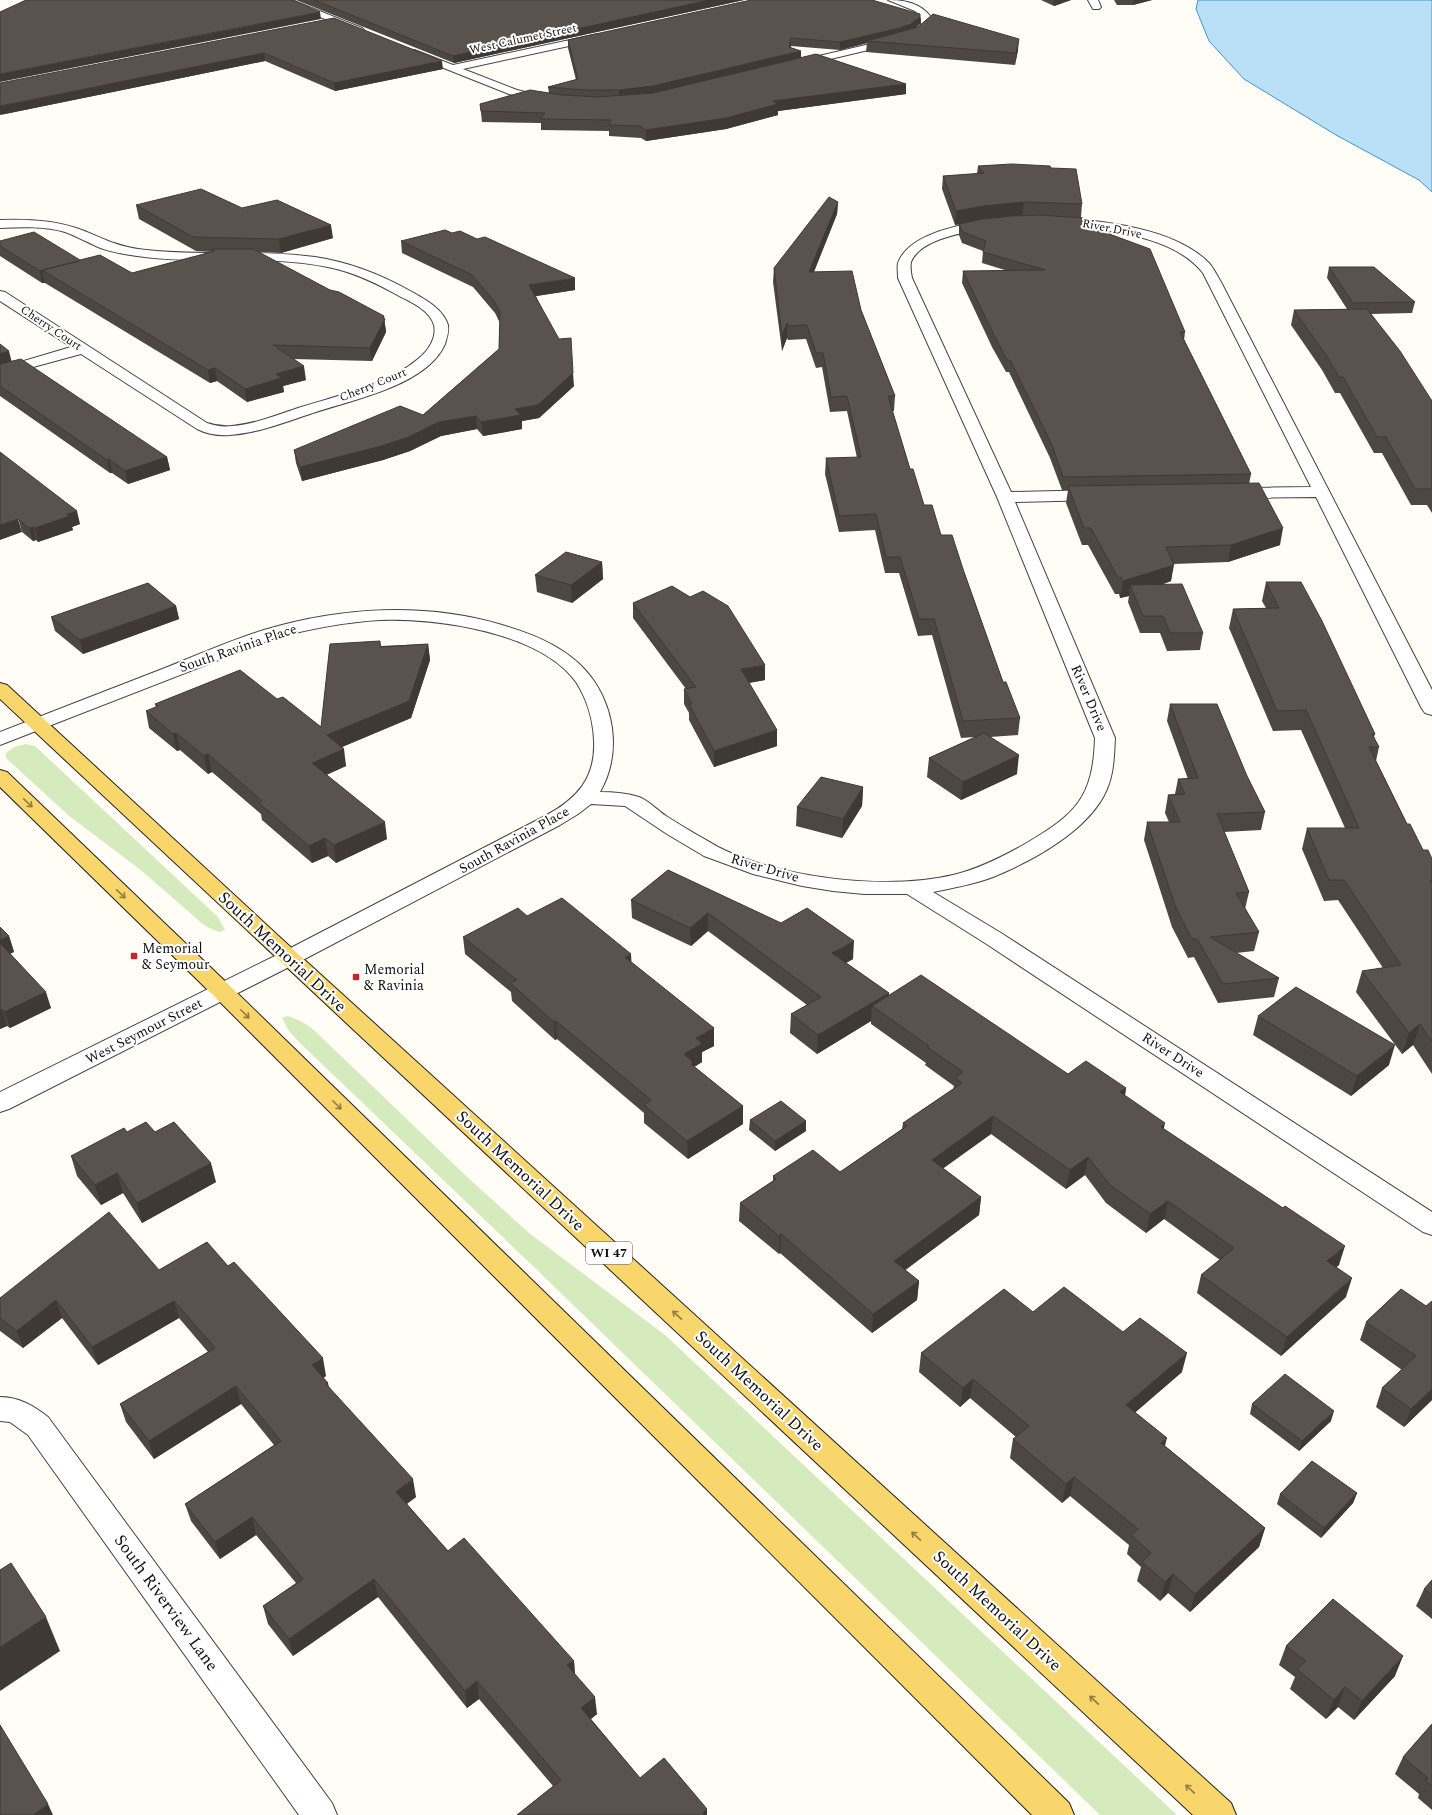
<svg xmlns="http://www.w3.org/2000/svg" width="1432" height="1815" viewBox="0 0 1432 1815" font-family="Spectral,serif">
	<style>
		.green { fill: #d5ebbd }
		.water { fill: #b9e0f7; stroke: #3f96cf }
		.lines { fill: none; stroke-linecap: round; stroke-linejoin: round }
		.minor-casing { stroke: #444; stroke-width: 2 }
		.tertiary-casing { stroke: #444; stroke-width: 2 }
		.primary-casing { stroke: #222; stroke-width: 2 }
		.minor { fill: #fff; fill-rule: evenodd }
		.tertiary { fill: #fff; fill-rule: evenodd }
		.primary { fill: #f9d66b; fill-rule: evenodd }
		.wall { fill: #4d4742 }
		.shaded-wall { fill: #3f3936 }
		.building { fill: #5a524d; stroke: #3f3936 }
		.oneway { stroke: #917d42 }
		.poi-dot { fill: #c4262e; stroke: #fff; stroke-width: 1.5 }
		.labels { text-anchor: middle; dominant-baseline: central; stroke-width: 4; stroke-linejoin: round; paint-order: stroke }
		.far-street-label { font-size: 12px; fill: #111; stroke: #fff }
		.shield { fill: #fff; stroke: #585858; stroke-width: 1 }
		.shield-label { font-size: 13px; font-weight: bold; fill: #111 }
		.street-label { font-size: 14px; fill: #111; stroke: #fff }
		.poi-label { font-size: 14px; fill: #111; stroke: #fff; text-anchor: start }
		.near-street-label { font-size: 17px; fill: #111; stroke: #fff }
	</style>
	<rect width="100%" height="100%" fill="#fffdf5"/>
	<!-- green -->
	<g class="green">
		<path d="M26,744L35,746L218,917L225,930L219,932L205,926L142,871L68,815L6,758V753L14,747Z"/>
		<path d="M287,1016C299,1019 307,1024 316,1032L464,1174L529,1233L665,1335L1177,1815H1100L535,1268L298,1041L289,1031L282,1018Z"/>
	</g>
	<!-- water -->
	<path class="water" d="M1198,0H1432V192L1419,180L1336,135L1244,79L1209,41L1196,9Z"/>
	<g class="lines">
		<defs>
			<g id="minor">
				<path d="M279,0H292L362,28L364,30L362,32H356Z"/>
				<path d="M888,0C905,0 920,3 931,17V26L917,37L906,41L797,67L792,64L793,62L900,37L911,33L921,25V18L915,11Z"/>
				<path d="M1088,0H1098L1101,7L1099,9H1093Z"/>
				<path d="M598,34L603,37L601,39L463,69L517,90L550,98L551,100L550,102L546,103L509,94L411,55L409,53L414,50L417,51L453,65Z"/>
				<path d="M1054,217C1101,221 1174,227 1209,263C1214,269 1218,277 1222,284L1432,690V715L1425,713L1422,709L1316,497L1234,498L1228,496L1226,493L1228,490L1234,488L1311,487L1203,273C1178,241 1127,233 1089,228C1076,227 1062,227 1050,224L1048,221L1050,218Z"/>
				<path d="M0,220C26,219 52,220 76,228C99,236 112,245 138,249C197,257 256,249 315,257C349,262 382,275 412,292C426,300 443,309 448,325C449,332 447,337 445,344C427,385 355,399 316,412C288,421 259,433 230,435C219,436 207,434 197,429L81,354L0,376V368L71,347L0,301V291L5,292L207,423C216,426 223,427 232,426C255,424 277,415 298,408C336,396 388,385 418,359C428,351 437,338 434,325C430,311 413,303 401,297C378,284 354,272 328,267C265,254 200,265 137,256C124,254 110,252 98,247C87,242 76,236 65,232C44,226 21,227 0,228Z"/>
				<path d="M988,220L992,221L994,224L992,227C970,232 921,237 911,262C910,267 911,273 912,278L1011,492L1098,490L1104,492L1106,495L1104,498L1098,500L1015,502L1115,738C1114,755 1114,773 1107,789C1090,830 1032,861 993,877C974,884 953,888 933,892L1001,933L1432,1212V1235L1423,1232L985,943L907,894H864L833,891L802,886L753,874L704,856L667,834L625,806L591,804L578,814L560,825L297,963L289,965L281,963L278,958L281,953L545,816C577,799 596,778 594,740C593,720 587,699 576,682C540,632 437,618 380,620C345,622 309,629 275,638L0,745V732C55,711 110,689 165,668C198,655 231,640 264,630C341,607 425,602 502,625C536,635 573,650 594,681C616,714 620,757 600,792C613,792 626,793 639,797C649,801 657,810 666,816C683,827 701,837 718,847C780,878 885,891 953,875C978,869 1002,857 1025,844C1076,814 1093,798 1095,738L997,497L898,278C898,273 897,267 898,263C909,233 961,225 988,220Z"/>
				<path d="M0,1397C19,1397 34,1406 48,1417L332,1803L337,1815H299L28,1435L10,1422L0,1421Z"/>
			</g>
			<path id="tertiary" d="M289,951L297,953L300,958L297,963L9,1109L0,1112V1092L281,953Z"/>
			<g id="primary">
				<path d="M0,683L7,685L297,953L1231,1803L1236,1815H1193L0,699Z"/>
				<path d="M0,770L7,772L230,986L1069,1803L1074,1815H1032L214,996L0,787Z"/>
			</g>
		</defs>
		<!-- minor casing -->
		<use href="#minor" class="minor-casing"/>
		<!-- tertiary casing -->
		<use href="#tertiary" class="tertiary-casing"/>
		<!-- primary casing -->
		<use href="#primary" class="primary-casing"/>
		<!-- minor -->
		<use href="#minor" class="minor"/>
		<!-- tertiary -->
		<use href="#tertiary" class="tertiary"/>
		<!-- primary -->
		<use href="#primary" class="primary"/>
	</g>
	<!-- wall -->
	<g class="wall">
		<path d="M296,0H744L454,63Z"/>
		<path d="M1041,0H1071L1054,6Z"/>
		<path d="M1114,0H1152L1133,5H1117Z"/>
		<path d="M334,18L443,69L335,91L265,61L0,115Z"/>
		<path d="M920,24L915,28L1018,50L1015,65L866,52L867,43L840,50L791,46L790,48L801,58L906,84V94L778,111V115L726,129L646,141L641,138L609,136V131L541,130V123L482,122L480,104L549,93L548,87L576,80L568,48V40Z"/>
		<path d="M978,166L1051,168L1082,204L1081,217L1085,225L1185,332L1184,340L1251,474L1249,484L1280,545L1228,562L1173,564L1171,581L1161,585L1203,633L1200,650L1167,651L1160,633H1140L1128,602L1129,596L1120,598L1119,594H1115L1088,545H1082L1066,503L1068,490H1062L1050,458L1009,372H1006L992,347L962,283L963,271H1008L982,263L983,251L962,243L959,235V224H961L955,225L942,189L943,176L977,174Z"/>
		<path d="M838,202L837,214L814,272L861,310L895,396L894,411H892L910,469L924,505L941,535L964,572L1003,682L1020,718L1018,735L990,737L1017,774L961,800L927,777L929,758L975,737L961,738L932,635L918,636L899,573H885L875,530L839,532L825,474L826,458H857L847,411L830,412L822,367L816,368L806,339L788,340L787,338L782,351L773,282L774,268Z"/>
		<path d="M136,205L242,208L333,238L281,253L258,252L384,319L386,332L372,361L293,359L306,380L283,386L284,392L247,402L217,381L210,383L45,283H42L0,256V241L132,273L212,252L196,251L139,219Z"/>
		<path d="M401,241L575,290L536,296L574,386L539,418L522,421V429L483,436L477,429L441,436L410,451L383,460L302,481L296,463L294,450L423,415L499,349L500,323L495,313L473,287L402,253Z"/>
		<path d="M1329,267L1415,302L1412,313L1371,314L1432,401V513L1427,505H1411L1382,453H1374L1340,393H1335L1322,370L1291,325L1294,310L1347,309L1327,278Z"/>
		<path d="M0,344L11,361L167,457L170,470L128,484L112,473H110L0,396Z"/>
		<path d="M0,452L80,524L72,527L73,530L38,542L36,540L33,541L22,532Z"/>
		<path d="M602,562L603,579L572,603L537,592L535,575Z"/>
		<path d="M1266,582L1375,734L1374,737L1379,747L1376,761L1407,824L1423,850L1432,859V1074L1413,1045L1402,1054L1356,992L1362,971L1383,968L1338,900L1324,901L1302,849L1307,828H1345L1301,730L1273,731L1229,628L1233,609L1266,608L1262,601Z"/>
		<path d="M633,603L765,680L749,683L777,746L714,767L689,720V713L684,704V689H686L633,618Z"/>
		<path d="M176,606L179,619L83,654L55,631L51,617Z"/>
		<path d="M380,641L381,646L428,644L430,660L411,718L342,747L346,766L326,775L387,839L336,863L328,856L312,863L262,820L261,814L212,772L208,774L180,750L177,751L149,728L146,711L156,707L155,704L277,699L321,727Z"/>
		<path d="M1170,704L1247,776L1265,812L1261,830L1224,832L1249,892L1245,909L1259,932L1254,951L1236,953L1279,978L1274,997L1218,1003L1194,957L1188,958L1172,927L1144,840L1147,822H1169L1165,813L1168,795L1175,794L1178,779H1188L1167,721Z"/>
		<path d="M863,787L862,806L842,838L796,826L797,807Z"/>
		<path d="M668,870L853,959L846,963L889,993V996L1068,1074L1126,1088L1125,1096L1164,1129L1339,1265L1336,1267L1346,1297L1281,1356L1197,1293L1201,1275L1220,1260L1164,1219L1146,1233L1106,1203L1085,1175L1066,1189L991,1134L943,1168L981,1197L979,1215L905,1270L919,1281L917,1300L872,1333L780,1253L779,1254L739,1221L740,1203L773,1181V1176L840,1172L902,1129L903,1123L953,1089L954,1086L925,1065L926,1063L871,1024V1021L817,1054L790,1033L791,1014L807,1005L708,931L691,946L632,918L631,900Z"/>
		<path d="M527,916L631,963L714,1046L702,1052V1062L694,1067L743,1106V1124L688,1159L644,1123V1113L557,1039L555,1040L512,1001L511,992L465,954L463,937Z"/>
		<path d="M9,936L14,952L10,953L51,1008L10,1028L7,1026L0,1029Z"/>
		<path d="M1258,1016L1389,1065L1351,1096L1253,1035Z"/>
		<path d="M750,1120L806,1121V1131L775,1151L749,1130Z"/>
		<path d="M127,1132H155L216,1182L142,1223L123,1193L101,1205L77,1176L71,1156Z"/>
		<path d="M159,1270L326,1376L323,1378L328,1383L329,1387L416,1497L407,1504L448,1551L574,1661L575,1674L597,1714L591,1719L640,1778L707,1809V1815H517L553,1786L479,1699L467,1708L378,1597L293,1656L268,1624L263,1606L296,1583L256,1535L220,1559L191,1521L185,1504L274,1445L241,1404L154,1459L126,1422L120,1404L208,1352L179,1318L98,1365L62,1318L23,1348L0,1331V1298Z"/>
		<path d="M1401,1289L1432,1400L1404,1427L1376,1407L1382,1388L1402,1370L1360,1340L1366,1322Z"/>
		<path d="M1033,1312L1123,1332L1182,1372L1135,1412L1165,1446L1265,1528L1259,1547L1190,1612L1168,1593L1160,1601L1137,1581L1141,1567L1127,1554L1129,1545L1070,1496L1062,1503L1010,1458L1013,1439L1016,1437L970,1398L960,1407L919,1372L921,1353Z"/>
		<path d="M1252,1404L1331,1421L1299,1451L1250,1414Z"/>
		<path d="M1357,1493L1353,1503L1321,1538L1277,1504L1280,1494Z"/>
		<path d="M1432,1580V1619L1416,1606L1424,1589Z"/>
		<path d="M1286,1646L1395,1676L1354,1720L1338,1707L1326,1719L1290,1689L1295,1677L1279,1665Z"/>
		<path d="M1432,1724V1810L1418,1798L1419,1794L1395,1774L1403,1757Z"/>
	</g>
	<!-- shaded-wall -->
	<g class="shaded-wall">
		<path d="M710,0H744L454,63L453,56Z"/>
		<path d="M1054,0H1071L1054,6Z"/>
		<path d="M1134,0H1152L1133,5Z"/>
		<path d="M320,12L321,19L0,82V74Z"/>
		<path d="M920,17V24L910,32L867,41V43L840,50V42Z"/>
		<path d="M791,38V46L789,54L801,51V59L653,95L619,98V90L789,47Z"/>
		<path d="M1019,39L1018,50L1015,65L1016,53Z"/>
		<path d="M264,53L265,61L0,115V106Z"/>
		<path d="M442,61L443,69L335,91L334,83Z"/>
		<path d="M906,84V94L778,111V115L726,129L646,141V130L773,101Z"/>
		<path d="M838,202L837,214L808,286L809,272Z"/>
		<path d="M1024,202L1022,216L983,220L955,225L956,211L984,206Z"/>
		<path d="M331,225L333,238L281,253L279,239Z"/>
		<path d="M79,261L42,270L45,283H42L40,271Z"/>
		<path d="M575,278V290L530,297L529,285Z"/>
		<path d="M384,316L386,332L372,361L370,348Z"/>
		<path d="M787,323V338L782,351V336Z"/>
		<path d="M9,351L12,363L0,367V354Z"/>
		<path d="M304,366L306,380L283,386L284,392L247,402L245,389L276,374Z"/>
		<path d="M215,368L217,381L210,383L208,370Z"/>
		<path d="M573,373L574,386L539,418L522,421V429L483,436L481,422L515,409Z"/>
		<path d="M476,416L477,429L441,436L410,451L383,460L302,481L300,467L439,422Z"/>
		<path d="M167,457L170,470L128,484L125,471Z"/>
		<path d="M109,459L112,473H110L107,460Z"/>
		<path d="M77,511L80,524L72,527L73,530L38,542L35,528L67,514Z"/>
		<path d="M18,519L22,532L0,540V525Z"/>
		<path d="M33,527L36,540L33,541L29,528Z"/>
		<path d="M1283,528L1280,545L1228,562L1231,545Z"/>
		<path d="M602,562L603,579L572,603L571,585Z"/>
		<path d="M1174,565L1171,581L1134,594L1130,585L1129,596L1120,598L1123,581Z"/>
		<path d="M176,606L179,619L83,654L80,640Z"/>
		<path d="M428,644L430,660L411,718L330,752L327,735Z"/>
		<path d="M765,665V680L741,684V669Z"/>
		<path d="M777,730V746L714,767V751Z"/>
		<path d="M176,733L180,750L177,751L173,734Z"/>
		<path d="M344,749L346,766L315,780L312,763Z"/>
		<path d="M208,754L212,772L208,774L204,756Z"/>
		<path d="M1019,755L1017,774L961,800L963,782Z"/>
		<path d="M863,787L862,806L842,838L843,819Z"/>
		<path d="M385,822L387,839L336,863L334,845Z"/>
		<path d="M325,838L328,856L312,863L309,846Z"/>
		<path d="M708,913V931L691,946L690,928Z"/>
		<path d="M9,936L14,952L3,957L0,947V940Z"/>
		<path d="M854,941L853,959L831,971L832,953Z"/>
		<path d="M631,954L632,972L625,957Z"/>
		<path d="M46,992L51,1008L10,1028L4,1012Z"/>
		<path d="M889,993L887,1012L872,1006L871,1021L817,1054L818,1035Z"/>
		<path d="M2,1009L7,1026L0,1029V1010Z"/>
		<path d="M556,1021L557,1039L555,1040L554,1022Z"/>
		<path d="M1420,1024L1413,1045L1402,1054L1409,1033Z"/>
		<path d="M714,1028V1046L702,1052V1062L694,1067L684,1054L696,1038Z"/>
		<path d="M1395,1045L1389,1065L1351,1096L1357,1076Z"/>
		<path d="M1126,1088L1123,1106L1120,1092Z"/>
		<path d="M743,1106V1124L688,1159L687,1141Z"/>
		<path d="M993,1116L991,1134L930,1178L932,1160Z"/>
		<path d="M806,1121V1131L775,1151V1141Z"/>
		<path d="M1165,1123L1161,1142V1127Z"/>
		<path d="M1088,1157L1085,1175L1066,1189L1070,1170Z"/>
		<path d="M211,1163L216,1182L142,1223L137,1203Z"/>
		<path d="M117,1173L123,1193L101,1205L95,1185Z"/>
		<path d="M981,1197L979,1215L892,1280L894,1261Z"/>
		<path d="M1168,1201L1164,1219L1146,1233L1150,1214Z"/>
		<path d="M781,1234L780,1253L779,1254V1236Z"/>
		<path d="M1345,1246L1339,1265L1322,1280L1327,1261Z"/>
		<path d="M1352,1278L1346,1297L1281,1356L1287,1337Z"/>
		<path d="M919,1281L917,1300L872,1333L873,1314Z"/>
		<path d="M56,1300L62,1318L23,1348L17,1331Z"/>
		<path d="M174,1301L179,1318L98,1365L92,1347Z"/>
		<path d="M1187,1353L1182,1372L1122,1424L1126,1405Z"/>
		<path d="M323,1358L326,1376L316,1383L312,1365Z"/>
		<path d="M973,1379L970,1398L960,1407L963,1388Z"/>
		<path d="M236,1386L241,1404L154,1459L149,1441Z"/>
		<path d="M1432,1389V1400L1404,1427L1411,1409Z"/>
		<path d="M1334,1411L1331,1421L1299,1451L1302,1441Z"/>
		<path d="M1167,1438L1162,1457L1161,1443Z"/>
		<path d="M1074,1477L1070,1496L1062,1503L1066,1484Z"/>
		<path d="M413,1479L416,1497L399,1509L396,1492Z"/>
		<path d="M1357,1493L1353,1503L1321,1538L1324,1528Z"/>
		<path d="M252,1517L256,1535L220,1559L215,1542Z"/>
		<path d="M1265,1528L1259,1547L1190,1612L1195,1594Z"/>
		<path d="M1173,1574L1168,1593L1160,1601L1165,1582Z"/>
		<path d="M374,1579L378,1597L293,1656L289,1639Z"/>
		<path d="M46,1617L60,1651L0,1691V1647Z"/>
		<path d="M1403,1656L1395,1676L1354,1720L1362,1701Z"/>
		<path d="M574,1661L575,1678L567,1665Z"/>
		<path d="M477,1681L479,1699L467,1708L465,1691Z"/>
		<path d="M1345,1687L1338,1707L1326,1719L1334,1700Z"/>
		<path d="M595,1697L597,1714L583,1725L581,1708Z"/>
		<path d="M48,1804L53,1815H33Z"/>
		<path d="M707,1809V1815H703V1813Z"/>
	</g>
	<!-- building -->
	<g class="building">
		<path d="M26,0H292L320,12L0,74V12Z"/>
		<path d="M314,0H710L453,56Z"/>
		<path d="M751,0H872L920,14V17L911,24L900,28L840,42L791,38L789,47L801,51L653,86L619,90H585L548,87L578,79L568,40Z"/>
		<path d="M933,14L1019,39L1016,53L867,41L918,27Z"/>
		<path d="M334,18L442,61L334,83L264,53L0,106V83Z"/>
		<path d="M816,54L906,84L773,101L778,104L726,118L646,130L640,126L609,125L611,120L540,119L545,113L481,111L480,104L530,90L562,95L598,97L653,93Z"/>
		<path d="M1012,164L1050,166L1051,168L1076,169L1082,204L1024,202L984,206L956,211L943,176L984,173L978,166Z"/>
		<path d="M201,189L242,208L277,200L331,225L279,239L193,237L136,205Z"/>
		<path d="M829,197L838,202L809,272L852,271L861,310L895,396H888L910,469H913L924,505H932L941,535H952L964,572L1003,682H1006L1020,718L963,721L934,619H919L900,557H886L876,514L839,516L826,458L861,457L847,396L831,397L823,353H816L807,325L788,326L787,323L782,336L774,268Z"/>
		<path d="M1039,215L1084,218L1085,225L1150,249L1185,332H1180L1251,474L1063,477L1052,445L1010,360H1007L994,335L963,271L1045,270L983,252L986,241L963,232L959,224L983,219L1011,216Z"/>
		<path d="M445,230L452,233L460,231L477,239L485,237L575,278L529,285L559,339L571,338L573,373L538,405L515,409L521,415L481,422L476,416L439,422L409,437L381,446L300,467L294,450L400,406L423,415L499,349L500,312L494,301L472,275L401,241Z"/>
		<path d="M34,232L80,260L100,255L132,273L215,251L211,249H253L330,290L339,292L384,316L383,318L385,319L370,348L273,345L304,366L276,374L282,378L245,389L215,368L208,370L42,270L79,261L40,271L0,246V241Z"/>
		<path d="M1329,267H1374L1415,302L1353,303Z"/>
		<path d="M1367,309L1400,351L1432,401V490L1431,489H1415L1386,437H1377L1343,377H1339L1326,355L1294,310Z"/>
		<path d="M0,344L9,351L0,354Z"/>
		<path d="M21,359L167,457L125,471L109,459L107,460L0,386V364Z"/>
		<path d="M0,452L77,511L67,514L70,516L35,528L33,527L29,528L18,519L0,525Z"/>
		<path d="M1259,483L1283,528L1231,545L1166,547L1174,565L1123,581L1121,577L1118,578L1091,528H1084L1068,486Z"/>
		<path d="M566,552L602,562L571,585L535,575Z"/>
		<path d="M1266,582H1301L1322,621L1375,734H1372L1379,747H1369L1407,824H1410L1423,850H1428L1432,859V880L1430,881L1432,884V1042L1420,1024L1409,1033L1362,971L1401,965L1344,880H1329L1307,828H1359L1306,710L1277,711L1233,609L1279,608Z"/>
		<path d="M148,583L176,606L80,640L51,617Z"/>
		<path d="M1182,584L1203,633H1170L1163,616H1143L1130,585Z"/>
		<path d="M672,586L690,597L703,591L728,606L765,665L741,669L777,730L714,751L689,704H692L684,689L696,687L633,603Z"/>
		<path d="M380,641V647L428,644L409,701L327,735L344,749L312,763L385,822L334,845L325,838L309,846L259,803L262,801L208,754L204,756L176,733L173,734L146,711L158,706L155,704L240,670L277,699L283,697L321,727L330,644Z"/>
		<path d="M1170,704H1217L1247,776L1265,812L1217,814L1249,892L1236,893L1259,932L1210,937L1279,978L1223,984L1197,939H1192L1176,908L1147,822H1180L1168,795L1185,794L1178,779L1198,778Z"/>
		<path d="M984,733L1019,755L963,782L929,758Z"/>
		<path d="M821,777L863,787L843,819L797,807Z"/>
		<path d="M668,870L781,923L807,908L854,941L832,953L889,993L818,1035L791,1014L821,997L708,913L690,928L631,900Z"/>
		<path d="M562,898L631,954L625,957L714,1028L696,1038L702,1044L684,1054L693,1062L691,1064L743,1106L687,1141L644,1105L651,1100L556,1021L554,1022L510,983L517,980L463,937L518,908L527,916Z"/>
		<path d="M0,927L9,936L0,940Z"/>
		<path d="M0,943L46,992L4,1012L2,1009L0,1010Z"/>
		<path d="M921,975L1068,1074L1086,1061L1126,1088L1120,1092L1165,1123L1161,1127L1283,1208L1285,1206L1345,1246L1327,1261L1352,1278L1287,1337L1201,1275L1234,1248L1168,1201L1150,1214L1110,1185L1088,1157L1070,1170L993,1116L932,1160L981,1197L894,1261L919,1281L873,1314L781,1234L779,1236L740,1203L776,1179L773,1176L813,1150L840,1172L907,1126L903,1123L962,1083L955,1078L963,1072L927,1047L929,1046L872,1006Z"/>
		<path d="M1296,987L1395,1045L1357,1076L1258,1016Z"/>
		<path d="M781,1101L806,1121L775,1141L750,1120Z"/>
		<path d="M146,1122L155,1132L174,1122L211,1163L137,1203L117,1173L95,1185L71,1156L124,1128L127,1132Z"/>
		<path d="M109,1212L159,1270L207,1242L228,1266L234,1262L323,1358L312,1365L328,1383L326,1384L413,1479L396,1492L448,1551L464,1538L574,1661L567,1665L595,1697L581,1708L640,1778L664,1758L707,1809L703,1813L705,1815H517L561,1780L477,1681L465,1691L374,1579L289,1639L263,1606L303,1579L252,1517L215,1542L185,1504L281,1441L236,1386L149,1441L120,1404L215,1348L174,1301L92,1347L56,1300L17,1331L0,1318V1298Z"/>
		<path d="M1064,1287L1123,1332L1140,1318L1187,1353L1126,1405L1167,1438L1161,1443L1265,1528L1195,1594L1173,1574L1165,1582L1142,1562L1151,1553L1131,1535L1138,1529L1074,1477L1066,1484L1013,1439L1029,1426L973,1379L963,1388L921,1353L1004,1289L1033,1312Z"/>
		<path d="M1401,1289L1426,1306L1432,1301V1389L1411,1409L1382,1388L1416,1356L1366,1322Z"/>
		<path d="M1285,1374L1334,1411L1302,1441L1252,1404Z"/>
		<path d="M1312,1461L1357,1493L1324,1528L1280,1494Z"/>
		<path d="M11,1563L46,1617L0,1647V1570Z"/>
		<path d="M1432,1580V1595L1424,1589Z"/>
		<path d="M1333,1599L1403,1656L1362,1701L1345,1687L1334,1700L1297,1669L1306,1661L1286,1646Z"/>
		<path d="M1432,1724V1786L1426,1781L1428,1778L1403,1757Z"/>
		<path d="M0,1725L48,1804L33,1815H0Z"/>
	</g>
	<!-- one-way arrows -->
	<defs><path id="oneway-shaft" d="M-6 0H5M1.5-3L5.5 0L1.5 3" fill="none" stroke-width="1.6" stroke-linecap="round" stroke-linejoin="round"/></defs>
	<g class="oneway">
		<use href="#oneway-shaft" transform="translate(28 803) rotate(44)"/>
		<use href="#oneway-shaft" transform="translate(121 894) rotate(44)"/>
		<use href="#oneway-shaft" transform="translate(245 1014) rotate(45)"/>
		<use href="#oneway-shaft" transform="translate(337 1105) rotate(45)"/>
		<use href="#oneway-shaft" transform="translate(677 1315) rotate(-137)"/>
		<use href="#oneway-shaft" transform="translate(916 1536) rotate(-137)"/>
		<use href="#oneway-shaft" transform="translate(1094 1700) rotate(-137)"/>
		<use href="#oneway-shaft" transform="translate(1190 1789) rotate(-137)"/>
	</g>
	<!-- markers -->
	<g class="poi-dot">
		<rect x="130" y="952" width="8" height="8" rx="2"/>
		<rect x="352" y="973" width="8" height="8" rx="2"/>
	</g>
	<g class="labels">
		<!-- far-street labels -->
		<g class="far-street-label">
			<text transform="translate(523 39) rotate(-12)">West Calumet Street</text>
			<text transform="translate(1112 229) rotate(11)">River Drive</text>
			<text transform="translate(51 328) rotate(34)">Cherry Court</text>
			<text transform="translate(373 385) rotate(-22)">Cherry Court</text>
		</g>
		<!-- shield labels -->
		<rect class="shield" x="586" y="1242" width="46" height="22" rx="3"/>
		<g class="shield-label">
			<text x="609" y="1253">WI 47</text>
		</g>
		<!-- street labels -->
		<g class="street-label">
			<text transform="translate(238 648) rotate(-19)">South Ravinia Place</text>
			<text transform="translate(1089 698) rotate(67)">River Drive</text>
			<text transform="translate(514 840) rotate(-29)">South Ravinia Place</text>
			<text transform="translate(765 868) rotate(16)">River Drive</text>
			<text transform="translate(144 1031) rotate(-27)">West Seymour Street</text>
			<text transform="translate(1173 1055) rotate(33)">River Drive</text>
		</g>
		<!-- poi labels -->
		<g class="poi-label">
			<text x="142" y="948">Memorial<tspan x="142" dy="16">&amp; Seymour</tspan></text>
			<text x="364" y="969">Memorial<tspan x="364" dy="16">&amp; Ravinia</tspan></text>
		</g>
		<!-- near-street labels -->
		<g class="near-street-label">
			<text transform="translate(282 952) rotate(43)">South Memorial Drive</text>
			<text transform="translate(520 1171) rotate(43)">South Memorial Drive</text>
			<text transform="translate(759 1391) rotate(43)">South Memorial Drive</text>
			<text transform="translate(166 1603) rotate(54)">South Riverview Lane</text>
			<text transform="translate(997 1611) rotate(43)">South Memorial Drive</text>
		</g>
	</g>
</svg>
